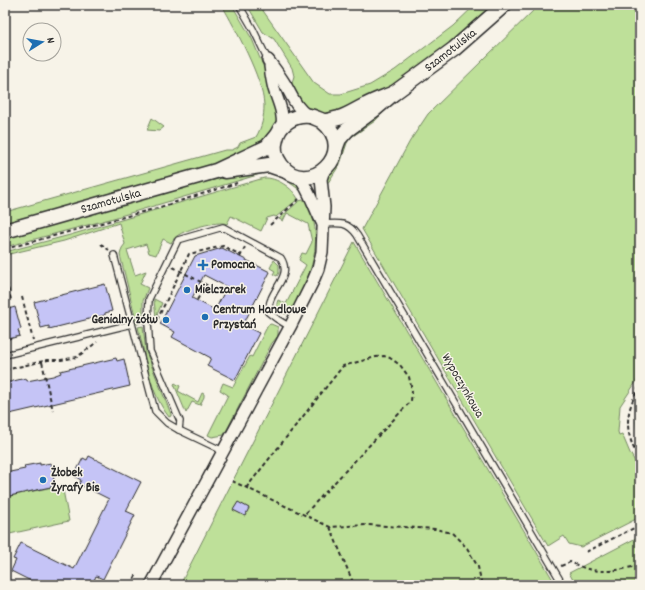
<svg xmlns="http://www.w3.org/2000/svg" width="645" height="590" viewBox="0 0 645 590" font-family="Dekko,sans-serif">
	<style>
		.green { fill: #bee099; stroke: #748662 }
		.building { fill: #c5c4f6; stroke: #2b2b2b; fill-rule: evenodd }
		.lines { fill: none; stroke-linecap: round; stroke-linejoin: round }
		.service-casing { stroke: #2b2b2b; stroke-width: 8 }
		.minor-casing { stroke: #2b2b2b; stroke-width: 14 }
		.tertiary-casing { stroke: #2b2b2b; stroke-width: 17 }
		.path { stroke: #2b2b2b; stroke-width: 2; stroke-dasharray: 4 3; stroke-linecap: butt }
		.service { stroke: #f7f3e8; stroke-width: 5.5 }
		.minor { stroke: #f7f3e8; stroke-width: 11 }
		.tertiary { stroke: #f7f3e8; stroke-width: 14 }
		.poi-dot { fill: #1f6fb2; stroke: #f7f3e8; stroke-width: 1.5 }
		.labels { text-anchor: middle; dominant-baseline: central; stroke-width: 3; stroke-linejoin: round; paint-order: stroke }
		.street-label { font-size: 13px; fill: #2b2b2b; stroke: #f7f3e8 }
		.poi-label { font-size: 13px; font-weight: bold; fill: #2b2b2b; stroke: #f7f3e8; text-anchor: start }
	</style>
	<rect width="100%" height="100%" fill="#f7f3e8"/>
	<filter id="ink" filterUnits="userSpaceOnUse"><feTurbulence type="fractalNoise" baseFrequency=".025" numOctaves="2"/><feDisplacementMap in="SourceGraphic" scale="8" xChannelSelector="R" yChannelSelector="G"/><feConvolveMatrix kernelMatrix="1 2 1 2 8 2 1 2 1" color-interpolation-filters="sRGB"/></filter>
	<g filter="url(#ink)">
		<!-- green -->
		<g class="green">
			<path d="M222,5H232L252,39L264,68L278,110V121L268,138L253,150L196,170L5,224V212L225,150H232L238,147L240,143L256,137C262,127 264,117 264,105C263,79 235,28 222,5Z"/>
			<path d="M247,5H259L314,83L330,94H341L370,85L395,70L453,26L475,5H490L486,12L469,27L436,54L397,83L341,113C330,117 311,115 302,105C298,100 294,92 291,86L294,76L292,68L274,39L263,32Z"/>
			<path d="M539,5H640V376L620,406L618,432L619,435L622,434L630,453L640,470V517L581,547L569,544L564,536L548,546L362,229L410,141L428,114Z"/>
			<path d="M389,106L375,121L350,138L347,143L340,164L326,186L328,176L343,141Z"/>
			<path d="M152,118L164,127L159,131L147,130Z"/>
			<path d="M264,169L296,181L303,192C290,184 281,173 264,173L110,219L5,247V238L200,183Z"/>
			<path d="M264,178C276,177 293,188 298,199L276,217L274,216L267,218L261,231L231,216L227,224C218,220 186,229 177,236C174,238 173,240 171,243L163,239L156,255L149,253L146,244L127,250L135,275L146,271L140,284L148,288L143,301V322L137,324L120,255L122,248L125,244L119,223L64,241L5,255V252L70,235Z"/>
			<path d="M307,199C309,206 312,214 314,223C319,247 311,273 300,295C296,302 294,311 286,314C278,312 275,307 278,300L286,304L306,265L299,260L302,253L306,254L312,242L308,224L287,213L283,221L279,219L299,201Z"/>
			<path d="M354,242L556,585H180Z"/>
			<path d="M274,260L279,265V273L277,276L273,274L275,271L270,268Z"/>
			<path d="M154,299L162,303L156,317L154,301Z"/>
			<path d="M271,324L278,327V336L272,343L224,435L212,437L208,435L228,395L220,390L223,383L233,387L250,356L252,357L268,325Z"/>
			<path d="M143,326L146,352L171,414V416L169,417C149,392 146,357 138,327Z"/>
			<path d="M175,383L180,386L178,391L198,402L202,393L204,394V397L200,405L192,402L186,413L174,384Z"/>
			<path d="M640,409V435C635,427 635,417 640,409Z"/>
			<path d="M62,485L69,521L5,535V497Z"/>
			<path d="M640,536V585H576L569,573Z"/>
		</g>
		<!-- building -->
		<g class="building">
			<path d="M222,248L270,272L243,325L259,333L235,380L207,366L211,358L172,337L175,332L160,324L195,256ZM204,275L227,287L215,310L192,298Z"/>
			<path d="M105,284L112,311L105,313V315L49,329V326L41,328L34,302Z"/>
			<path d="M15,307L21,329L18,330L20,336L5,340V310Z"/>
			<path d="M116,358L117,361L124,359L130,386L5,415V383L26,378L27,381L53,376L61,373L60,371Z"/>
			<path d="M89,456L141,482L126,511L135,515L103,579L96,576L92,585H39L11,571L16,560L13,559L21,543L74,569L109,499L79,484L81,480L74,476L83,458L87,460Z"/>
			<path d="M40,463V465L51,463L55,486L5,497V473L25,469L24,466Z"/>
			<path d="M238,502L249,508L245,516L233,510Z"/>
		</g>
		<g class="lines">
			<defs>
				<g id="service">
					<path d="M239,5L253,29L268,60"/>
					<path d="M323,224C338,223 347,221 357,235L563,585"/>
					<path d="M114,255L155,411L167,423L179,430L223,451"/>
					<path d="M5,355L132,324"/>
					<path d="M179,430L180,421L150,351L148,322L149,299L178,240L223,227L281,258C291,274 277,284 271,299C269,303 269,308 268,312L277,319L290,327"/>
				</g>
				<g id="minor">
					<path d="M268,60C274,68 281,77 286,86C293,98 296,108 308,116"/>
					<path d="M270,66C271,74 272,81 274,89C278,102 284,112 282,127"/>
					<path d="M298,176C310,190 314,208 323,224"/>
					<path d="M151,585L290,327L313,281L318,269L322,252L324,207L321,179L324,170"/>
				</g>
				<g id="tertiary">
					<path d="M322,121C361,152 307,200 281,165C275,157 273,148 276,139C279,124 294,114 310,116C315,117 319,120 324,121C329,121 334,119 339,118C349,115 357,109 366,105C375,100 385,97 394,93"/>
					<path d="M336,147L339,139L347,130L374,110L394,93L454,49L504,5"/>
					<path d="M225,171L269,165L286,171"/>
					<path d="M5,231L216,171L267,147L276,136"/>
				</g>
			</defs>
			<!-- service casing -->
			<use href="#service" class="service-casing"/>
			<!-- minor casing -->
			<use href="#minor" class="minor-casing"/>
			<!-- tertiary casing -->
			<use href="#tertiary" class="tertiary-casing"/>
			<!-- path -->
			<g class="path">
				<path d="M270,225L299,199"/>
				<path d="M101,244L109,250"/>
				<path d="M5,249L157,208L237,183"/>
				<path d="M240,257L245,247"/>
				<path d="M173,267L221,293L225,286"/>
				<path d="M5,275L11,300"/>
				<path d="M22,297L33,340"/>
				<path d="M197,300L206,285"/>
				<path d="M157,320L189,254L223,246L241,255"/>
				<path d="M42,362L53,411"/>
				<path d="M5,370L48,360H61L77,357L97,342"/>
				<path d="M640,386C624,413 624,433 640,460"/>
				<path d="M232,481L330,527L368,525L404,527L435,529L452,533L467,548L478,567L482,585"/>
				<path d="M246,488L343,366L376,357L384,356L390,358L400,365L409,377L412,391L411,401L304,515"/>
				<path d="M330,527L354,585"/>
				<path d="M586,552L640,525"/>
				<path d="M561,566L570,562C577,565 585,569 592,570C608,573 624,569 640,565"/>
				<path d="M131,585L137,574"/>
			</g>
			<!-- service -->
			<use href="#service" class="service"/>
			<!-- minor -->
			<use href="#minor" class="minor"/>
			<!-- tertiary -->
			<use href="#tertiary" class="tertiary"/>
		</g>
	</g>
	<!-- markers -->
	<g class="poi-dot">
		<path d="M201 259h4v4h4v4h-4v4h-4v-4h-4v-4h4z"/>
		<circle cx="187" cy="290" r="4"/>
		<circle cx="205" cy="317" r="4"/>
		<circle cx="166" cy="320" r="4"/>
		<circle cx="43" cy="480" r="4"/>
	</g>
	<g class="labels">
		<!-- street labels -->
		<g class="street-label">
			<text transform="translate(451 51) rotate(-38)">Szamotulska</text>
			<text transform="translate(111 202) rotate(-16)">Szamotulska</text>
			<text transform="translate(462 386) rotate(60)">Wypoczynkowa</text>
		</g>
		<!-- poi labels -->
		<g class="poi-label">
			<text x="211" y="265">Pomocna</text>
			<text x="195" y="290">Mielczarek</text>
			<text x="213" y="310">Centrum Handlowe<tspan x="213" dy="15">Przystań</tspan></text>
			<text x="158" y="320" text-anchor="end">Genialny żółw</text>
			<text x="51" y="473">Żłobek<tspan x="51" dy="15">Żyrafy Bis</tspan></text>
		</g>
	</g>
	<!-- margin -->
	<rect width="645" height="590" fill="none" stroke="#f7f3e8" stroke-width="20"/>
	<rect x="10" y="10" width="625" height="570" fill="none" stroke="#2b2b2b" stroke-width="1.5" filter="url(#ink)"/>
	<!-- north arrow -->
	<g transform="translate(42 42) rotate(79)"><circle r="19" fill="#f7f3e8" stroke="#a5a39c"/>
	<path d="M0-3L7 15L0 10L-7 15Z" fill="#1f6fb2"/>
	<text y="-6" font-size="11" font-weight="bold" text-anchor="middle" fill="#2b2b2b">N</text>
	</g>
</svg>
